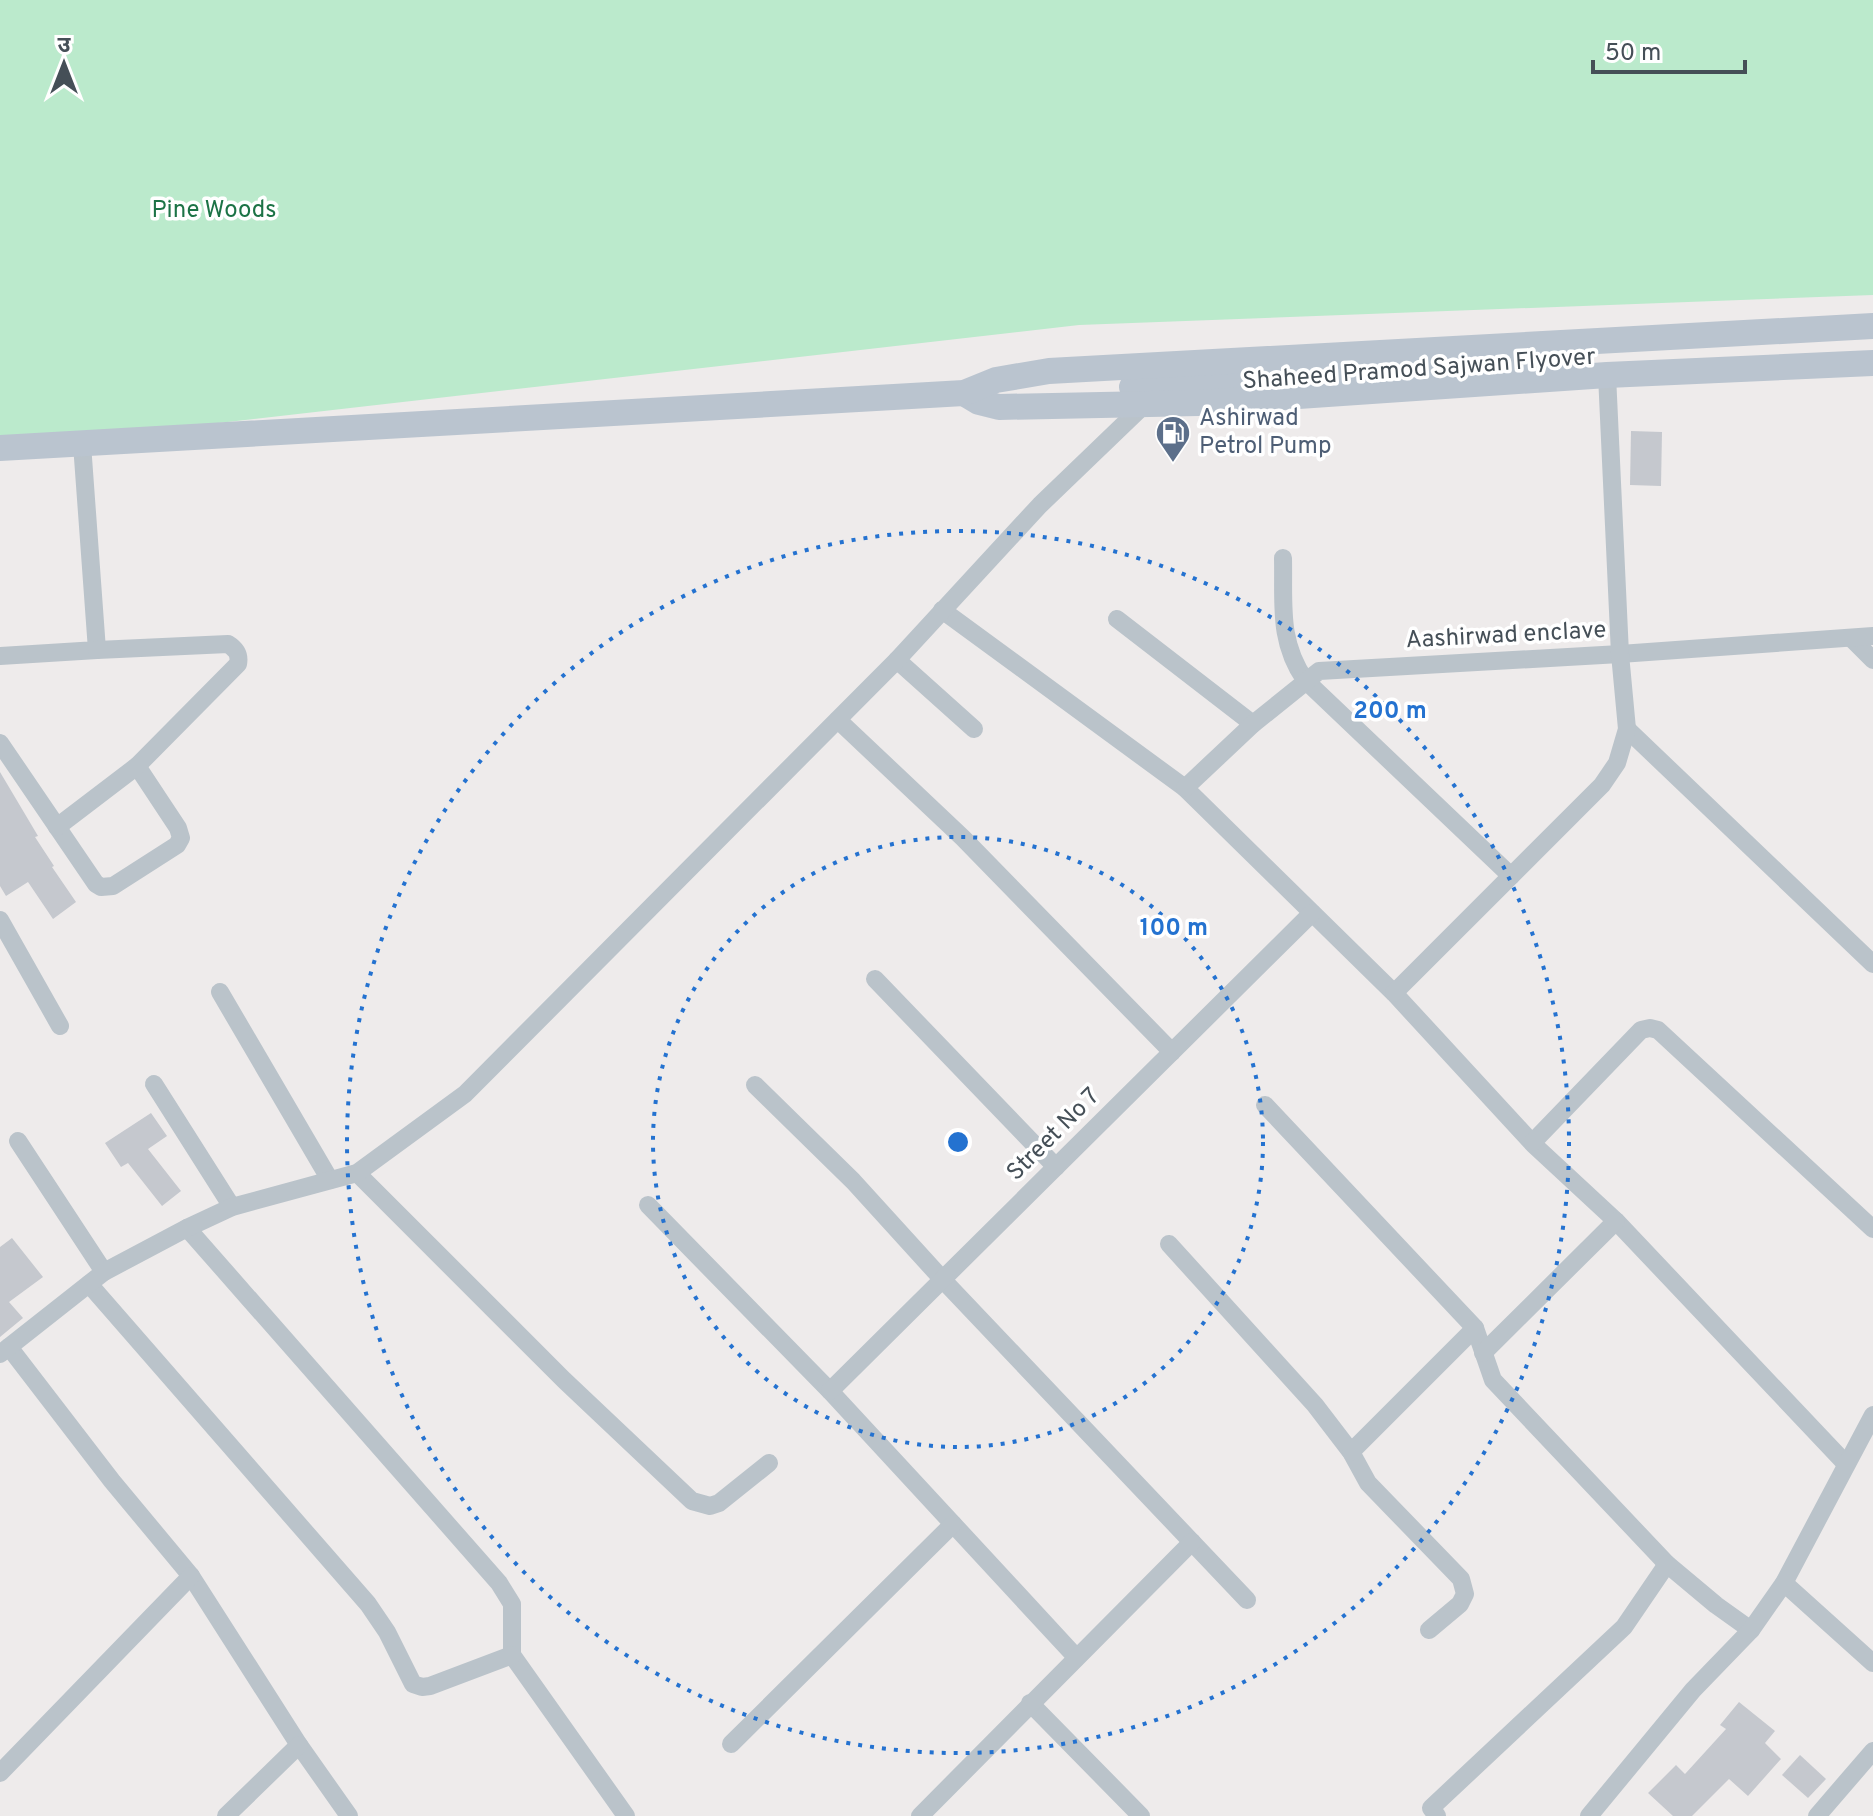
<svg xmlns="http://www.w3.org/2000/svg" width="1873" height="1816" viewBox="0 0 1873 1816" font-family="Overpass,'Noto Sans Devanagari',sans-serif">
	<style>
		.green { fill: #bbeacc }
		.building { fill: #c5c8ce }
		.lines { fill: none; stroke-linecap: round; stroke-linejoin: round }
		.street { stroke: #bac3ca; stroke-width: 18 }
		.secondary { stroke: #bac4cf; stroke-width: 26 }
		.ring { fill: none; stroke: #2472d0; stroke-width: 4; stroke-dasharray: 4 8 }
		.labels { text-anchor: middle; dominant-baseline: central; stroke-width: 7; stroke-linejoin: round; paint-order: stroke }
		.park-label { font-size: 24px; fill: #1c7346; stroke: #fff }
		.street-label { font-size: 24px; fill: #454f57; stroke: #fff }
		.service-label { font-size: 24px; fill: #4e5e75; stroke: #fff; text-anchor: start }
		.centre { fill: #2472d0; stroke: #fff; stroke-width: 4 }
		.ring-label { font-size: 24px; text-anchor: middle; font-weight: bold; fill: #2472d0; stroke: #fff; stroke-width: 7; stroke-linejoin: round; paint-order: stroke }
	</style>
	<rect width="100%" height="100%" fill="#eeebeb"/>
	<!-- green -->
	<path class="green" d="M0,0H1873V295L1079,325L0,448Z"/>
	<!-- building -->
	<g class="building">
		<path d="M1631,431L1662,432L1661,486L1630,485Z"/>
		<path d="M0,772L38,836L35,837L54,866L52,867L76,902L53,919L28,882L6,896L0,886Z"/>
		<path d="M151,1113L167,1136L148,1149L181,1191L162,1206L128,1163L121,1167L105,1143Z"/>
		<path d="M12,1238L43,1277L9,1302L23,1318L0,1337V1247Z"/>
		<path d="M1739,1702L1775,1731L1765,1743L1781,1759L1748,1796L1729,1779L1692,1816H1673L1648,1793L1676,1765L1685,1774L1726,1729L1720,1725Z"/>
		<path d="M1800,1755L1826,1779L1808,1798L1782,1775Z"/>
	</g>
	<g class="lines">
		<!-- street -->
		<g class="street">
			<path d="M1283,558C1284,604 1278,641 1305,680L1511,876"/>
			<path d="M942,610L1185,788L1394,993L1534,1145L1616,1221L1846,1464"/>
			<path d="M1117,619L1253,724"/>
			<path d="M1851,638L1873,660"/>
			<path d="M0,656L97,650L82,444"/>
			<path d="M897,660L974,729"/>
			<path d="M838,720L963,838L1172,1052"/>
			<path d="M1627,729L1873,964"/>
			<path d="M0,743L96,884L101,887L113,886L177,845L181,838L178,828L137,766"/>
			<path d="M1185,788L1253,724L1319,671L1620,654L1873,636"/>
			<path d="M57,827L137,766L238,664C240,654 236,649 228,644L97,650"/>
			<path d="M0,920L60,1026"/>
			<path d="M875,979L1056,1167"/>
			<path d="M220,992L330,1180"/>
			<path d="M1394,993L1602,785L1617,763L1627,729L1620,654L1607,375"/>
			<path d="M154,1084L232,1207"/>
			<path d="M755,1085L853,1181L943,1280L1247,1600"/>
			<path d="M1265,1105L1475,1328L1493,1380L1667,1564L1716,1605L1751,1630"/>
			<path d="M18,1141L104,1272"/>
			<path d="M1533,1142L1641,1030L1650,1028L1658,1030L1873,1229"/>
			<path d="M357,1173L564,1380L692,1501L710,1506L719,1503L769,1463"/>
			<path d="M648,1205L830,1391L1076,1657"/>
			<path d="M187,1228L499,1583L512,1604V1655L626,1816"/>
			<path d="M1169,1244L1315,1405L1351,1452L1368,1483L1461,1579L1465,1594L1460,1604L1429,1630"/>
			<path d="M89,1284L368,1604L387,1632L413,1684L422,1687L430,1686L512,1655"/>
			<path d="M9,1347L112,1481L191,1576L299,1745L349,1816"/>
			<path d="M1483,1353L1616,1221"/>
			<path d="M0,1354L104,1272L187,1228L232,1207L357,1173L465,1094L897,660L1040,505L1145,404"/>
			<path d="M830,1391L1312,913"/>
			<path d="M1351,1452L1475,1328"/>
			<path d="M1784,1583L1873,1663"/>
			<path d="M1030,1703L1141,1816"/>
			<path d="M731,1744L953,1524"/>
			<path d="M0,1773L191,1576"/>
			<path d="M226,1816L299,1745"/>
			<path d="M920,1816L1192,1542"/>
			<path d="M1437,1816L1431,1808L1624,1627L1667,1564"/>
			<path d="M1589,1816L1693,1690L1751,1630L1784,1583L1873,1415"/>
			<path d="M1817,1816L1873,1751"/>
		</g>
		<!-- secondary -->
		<g class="secondary">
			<path d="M1132,387L1572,360"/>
			<path d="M964,393L979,402L999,407L1198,403L1607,375L1873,363"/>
			<path d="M0,448L964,393L996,380L1049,371L1873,326"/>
		</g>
	</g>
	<!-- distance rings -->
	<g class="ring">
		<circle cx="958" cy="1142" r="305"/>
		<circle cx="958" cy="1142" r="611"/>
	</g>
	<!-- icons -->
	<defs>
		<symbol id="fuel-pin" viewBox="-11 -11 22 30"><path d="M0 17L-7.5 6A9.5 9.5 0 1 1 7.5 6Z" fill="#5c6f8a" stroke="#fff"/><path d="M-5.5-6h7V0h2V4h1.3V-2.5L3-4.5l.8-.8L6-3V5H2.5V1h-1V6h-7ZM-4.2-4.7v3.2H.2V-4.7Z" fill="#fff"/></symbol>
	</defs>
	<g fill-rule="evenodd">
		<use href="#fuel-pin" x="1153" y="413" width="40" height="54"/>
	</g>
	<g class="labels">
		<!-- park labels -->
		<g class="park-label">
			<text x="214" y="211">Pine Woods</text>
		</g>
		<!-- street labels -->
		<g class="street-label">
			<text transform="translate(1419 370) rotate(-4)">Shaheed Pramod Sajwan Flyover</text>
			<text transform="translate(1506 636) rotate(-3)">Aashirwad enclave</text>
			<text transform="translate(1054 1135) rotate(-45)">Street No 7</text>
		</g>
		<!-- service labels -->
		<g class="service-label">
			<text x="1199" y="419">Ashirwad<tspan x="1199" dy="28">Petrol Pump</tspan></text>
		</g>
	</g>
	<circle cx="958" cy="1142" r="12" class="centre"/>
	<g class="ring-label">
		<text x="1390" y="718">200 m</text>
		<text x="1174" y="935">100 m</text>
	</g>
	<!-- north arrow -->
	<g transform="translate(64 64)" stroke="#ffffff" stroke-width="6" paint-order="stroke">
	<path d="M0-6L14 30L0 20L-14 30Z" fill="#454f57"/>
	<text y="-12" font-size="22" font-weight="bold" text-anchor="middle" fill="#454f57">उ</text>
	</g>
	<!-- scale -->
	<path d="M1593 60v12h152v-12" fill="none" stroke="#454f57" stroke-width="4"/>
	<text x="1605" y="60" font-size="24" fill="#454f57" stroke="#ffffff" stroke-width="6" paint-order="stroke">50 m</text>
</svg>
